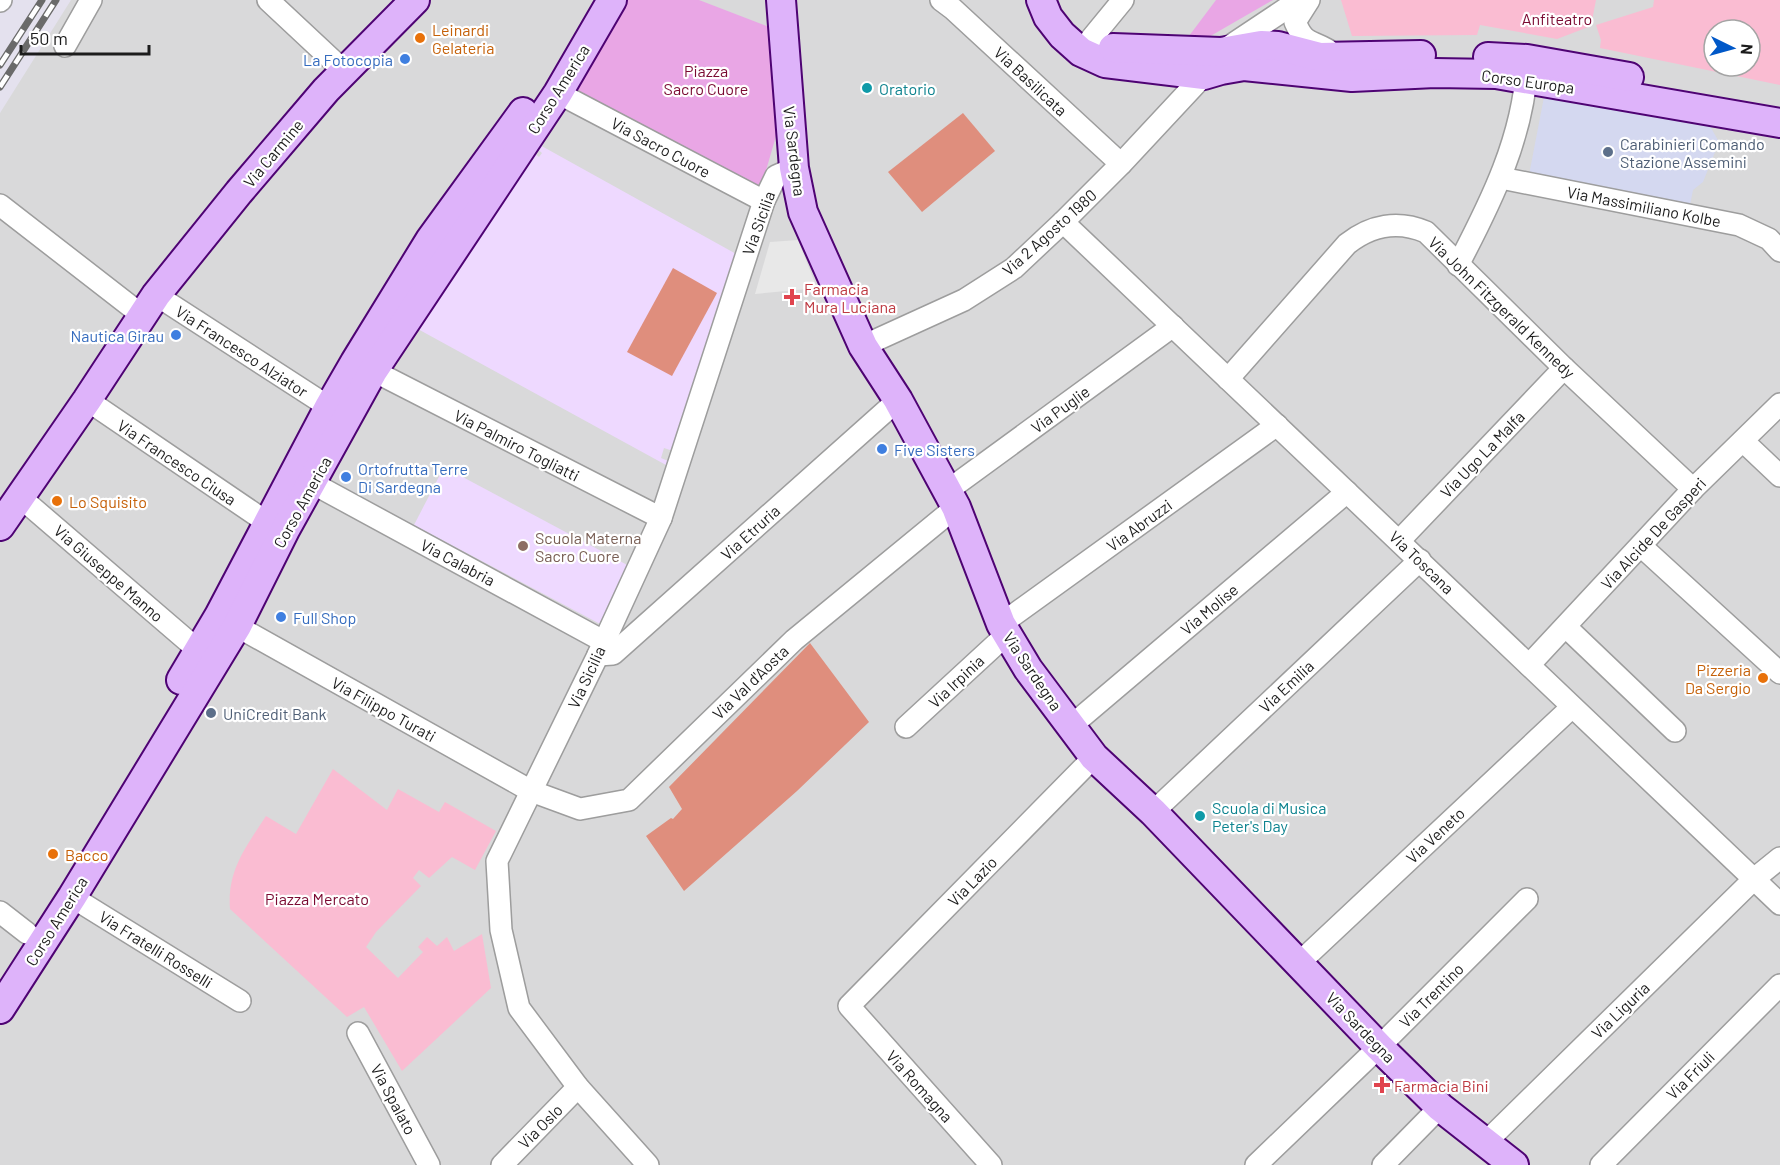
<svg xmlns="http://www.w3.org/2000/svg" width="1780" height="1165" viewBox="0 0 1780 1165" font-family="Barlow,sans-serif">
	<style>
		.residential { fill: #d9d9da; fill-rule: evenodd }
		.education { fill: #eed9ff }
		.military { fill: #d4d8f0 }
		.grass { fill: #e9a6e5 }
		.park { fill: #fabcd2; fill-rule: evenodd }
		.pitch { fill: #df8e7d }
		.parking { fill: #e8e8e8 }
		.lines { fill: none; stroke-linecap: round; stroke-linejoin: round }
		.street-casing { stroke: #9d9d9d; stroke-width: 24 }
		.secondary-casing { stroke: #4e0373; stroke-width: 32 }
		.street { stroke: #fff; stroke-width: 21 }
		.secondary { stroke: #deb3fa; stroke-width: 28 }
		.rail-casing { stroke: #6a6a6a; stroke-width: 7 }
		.rail { stroke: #fff; stroke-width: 4.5; stroke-dasharray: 14; stroke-linecap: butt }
		.food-dot { fill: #e8710a; stroke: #fff; stroke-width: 2 }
		.shop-dot { fill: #3f7fe0; stroke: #fff; stroke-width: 2 }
		.culture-dot { fill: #0f9aa8; stroke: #fff; stroke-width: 2 }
		.service-dot { fill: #5c6f8a; stroke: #fff; stroke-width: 2 }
		.health-dot { fill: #e0444e; stroke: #fff; stroke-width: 2 }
		.education-dot { fill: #8d6e63; stroke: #fff; stroke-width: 2 }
		.labels { text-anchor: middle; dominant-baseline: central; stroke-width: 4.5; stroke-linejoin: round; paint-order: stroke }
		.park-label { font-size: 16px; fill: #7a0a32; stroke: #fff }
		.food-label { font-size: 16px; fill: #c56008; stroke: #fff; text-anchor: start }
		.shop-label { font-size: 16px; fill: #366cbe; stroke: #fff; text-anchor: start }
		.street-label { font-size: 16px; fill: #1c1c1c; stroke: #fff }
		.culture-label { font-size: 16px; fill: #0d838f; stroke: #fff; text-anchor: start }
		.service-label { font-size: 16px; fill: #4e5e75; stroke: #fff; text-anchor: start }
		.health-label { font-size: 16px; fill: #be3a42; stroke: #fff; text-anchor: start }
		.education-label { font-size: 16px; fill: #785e54; stroke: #fff; text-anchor: start }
	</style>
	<rect width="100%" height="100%" fill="#e4e1ee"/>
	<!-- residential -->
	<path class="residential" d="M71,0H1780V1165H0V113ZM1714,30H1750V66H1714Z"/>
	<!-- education -->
	<g class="education">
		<path d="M538,144L738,255L676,452L664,448L661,458L668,461L666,465L416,328L532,151L539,157L542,153L535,147Z"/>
		<path d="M444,467L631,567L602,625L414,525Z"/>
	</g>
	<!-- military -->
	<path class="military" d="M1544,97L1710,126L1719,142L1703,182L1693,190L1690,205L1529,175Z"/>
	<!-- grass -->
	<g class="grass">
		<path d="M624,0H699L777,30L784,108L761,188L570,90Z"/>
		<path d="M1216,0H1273L1207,38L1189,36Z"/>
	</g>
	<!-- park -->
	<g class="park">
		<path d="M1341,0H1596L1591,26L1557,39L1480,25L1477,35L1352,36Z"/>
		<path d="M1654,0H1780V85L1600,48L1601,40L1596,25L1653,7ZM1714,30H1750V66H1714Z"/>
		<path d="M333,769L387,810L398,789L439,812L445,802L496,831L475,870L452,857L429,878L419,870L413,878L421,886L376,932L366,947L398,978L423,952L418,947L427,937L437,946L447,937L454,951L482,934L491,988L402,1071L364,1007L347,1017L230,909C227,870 246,847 266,816L296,834Z"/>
	</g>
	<!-- pitch -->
	<g class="pitch">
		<path d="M963,113L995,151L922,212L888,172Z"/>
		<path d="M673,268L717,293L672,376L627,352Z"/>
		<path d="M810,643L869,722L797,791L684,891L646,836L671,818L673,819L682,809L669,787Z"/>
	</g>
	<!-- parking -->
	<path class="parking" d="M798,240L817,288L755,294L770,242Z"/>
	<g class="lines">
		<defs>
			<g id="street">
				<path d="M268,0L344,71"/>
				<path d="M941,0L953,9L1121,164"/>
				<path d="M1309,0L1295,22C1305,45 1309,39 1328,50"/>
				<path d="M0,1L1,0"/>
				<path d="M1091,39L1123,0"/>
				<path d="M65,46L91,0"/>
				<path d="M558,93L764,201"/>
				<path d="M1501,178L1739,225L1769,239L1780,251"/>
				<path d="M0,205L143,316"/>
				<path d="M1063,222L1780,904"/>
				<path d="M1458,265C1491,202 1523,138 1527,66"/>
				<path d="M156,295L329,407"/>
				<path d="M863,346L964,300L1014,268L1063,222L1121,164L1204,75L1221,52L1299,0"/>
				<path d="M362,365L661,518"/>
				<path d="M1228,379L1347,244C1371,225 1398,220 1426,232L1564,368L1693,489"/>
				<path d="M87,400L265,521L282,529"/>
				<path d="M1743,441L1780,476"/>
				<path d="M312,483L603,641"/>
				<path d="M947,491L1173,326"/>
				<path d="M20,497L198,650"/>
				<path d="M1400,540L1564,368"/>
				<path d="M1641,546L1780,673"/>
				<path d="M224,619L531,791L580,809L629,800L794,640L956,507"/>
				<path d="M1001,624L1277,425"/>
				<path d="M1566,627L1675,731"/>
				<path d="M598,655L613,654L898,400"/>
				<path d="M1529,665L1693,489L1780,404"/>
				<path d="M1071,726L1347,492"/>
				<path d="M906,727L1007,634"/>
				<path d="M1153,812L1420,560"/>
				<path d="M72,897L240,1001"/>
				<path d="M0,912L27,933"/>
				<path d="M1299,963L1572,707"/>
				<path d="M358,1033L429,1165"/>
				<path d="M1486,1142L1754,879L1780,858"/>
				<path d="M502,1165L578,1087"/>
				<path d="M648,1165L578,1087L519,1008L501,930L497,861L598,655L661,518L764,201L776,176L794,168"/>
				<path d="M991,1165L849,1006L1094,757"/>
				<path d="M1256,1165L1379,1047L1527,899"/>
				<path d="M1383,1165L1440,1107"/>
				<path d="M1601,1165L1780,985"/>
			</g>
			<g id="secondary">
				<path d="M781,0L794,168L803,212L863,346L898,400L956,507L1001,624L1028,669L1094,757L1153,812L1379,1047L1440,1107L1514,1165"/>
				<path d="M1041,0L1048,17L1062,35L1081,52L1105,63L1204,75L1221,70L1244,66L1352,77L1435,73L1496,74L1780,123"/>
				<path d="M1113,48L1221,52L1261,45L1278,46L1320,57L1421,55"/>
				<path d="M1488,57L1527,59L1629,77"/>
				<path d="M0,526L87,400L156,295L239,192L326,90L415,0"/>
				<path d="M181,680L219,616L329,407L355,362L430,240L523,112"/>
				<path d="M0,1009L72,897L237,626L285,530L373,371L558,93L612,0"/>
			</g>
		</defs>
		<!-- street casing -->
		<use href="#street" class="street-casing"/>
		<!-- secondary casing -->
		<use href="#secondary" class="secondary-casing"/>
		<!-- street -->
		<use href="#street" class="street"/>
		<!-- secondary -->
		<use href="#secondary" class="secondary"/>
		<defs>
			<g id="rail">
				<path d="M0,65L42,0"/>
				<path d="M0,87L56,0"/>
			</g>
		</defs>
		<!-- rail casing -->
		<use href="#rail" class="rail-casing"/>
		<!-- rail -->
		<use href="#rail" class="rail"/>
	</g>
	<!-- markers -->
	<g class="food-dot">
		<circle cx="420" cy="38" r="6"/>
		<circle cx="57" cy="501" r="6"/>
		<circle cx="1763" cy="678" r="6"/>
		<circle cx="53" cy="854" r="6"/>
	</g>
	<g class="shop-dot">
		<circle cx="405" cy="59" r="6"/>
		<circle cx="176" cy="335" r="6"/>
		<circle cx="882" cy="449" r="6"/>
		<circle cx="346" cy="477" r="6"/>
		<circle cx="281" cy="617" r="6"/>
	</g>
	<g class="culture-dot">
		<circle cx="867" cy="88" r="6"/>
		<circle cx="1200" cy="816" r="6"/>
	</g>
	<g class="service-dot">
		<circle cx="1608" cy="152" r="6"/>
		<circle cx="211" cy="713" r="6"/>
	</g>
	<g class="health-dot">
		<path d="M789 288h6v6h6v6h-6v6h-6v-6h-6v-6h6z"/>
		<path d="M1379 1076h6v6h6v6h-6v6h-6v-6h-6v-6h6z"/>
	</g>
	<circle class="education-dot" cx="523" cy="546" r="6"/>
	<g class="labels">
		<!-- park labels -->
		<g class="park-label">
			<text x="1557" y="18">Anfiteatro</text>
			<text x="706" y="70">Piazza<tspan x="706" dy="18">Sacro Cuore</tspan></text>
			<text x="317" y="898">Piazza Mercato</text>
		</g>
		<!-- food labels -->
		<g class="food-label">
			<text x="432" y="29">Leinardi<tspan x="432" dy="18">Gelateria</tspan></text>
			<text x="69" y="501">Lo Squisito</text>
			<text x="1751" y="669" text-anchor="end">Pizzeria<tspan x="1751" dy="18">Da Sergio</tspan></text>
			<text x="65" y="854">Bacco</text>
		</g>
		<!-- shop labels -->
		<g class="shop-label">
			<text x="393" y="59" text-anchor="end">La Fotocopia</text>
			<text x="164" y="335" text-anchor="end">Nautica Girau</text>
			<text x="894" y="449">Five Sisters</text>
			<text x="358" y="468">Ortofrutta Terre<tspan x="358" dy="18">Di Sardegna</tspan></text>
			<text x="293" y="617">Full Shop</text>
		</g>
		<!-- street labels -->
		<g class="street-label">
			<text transform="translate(1031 81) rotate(43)">Via Basilicata</text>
			<text transform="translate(1528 81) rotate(8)">Corso Europa</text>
			<text transform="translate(558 89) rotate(-58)">Corso America</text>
			<text transform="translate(661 147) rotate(28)">Via Sacro Cuore</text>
			<text transform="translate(795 151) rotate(83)">Via Sardegna</text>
			<text transform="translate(273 153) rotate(-50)">Via Carmine</text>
			<text transform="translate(1644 206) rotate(11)">Via Massimiliano Kolbe</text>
			<text transform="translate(758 223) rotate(-70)">Via Sicilia</text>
			<text transform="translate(1049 232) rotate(-42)">Via 2 Agosto 1980</text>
			<text transform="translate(1502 307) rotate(44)">Via John Fitzgerald Kennedy</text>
			<text transform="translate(242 351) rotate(33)">Via Francesco Alziator</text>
			<text transform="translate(1060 409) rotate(-36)">Via Puglie</text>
			<text transform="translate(517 445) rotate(27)">Via Palmiro Togliatti</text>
			<text transform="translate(1482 454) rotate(-46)">Via Ugo La Malfa</text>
			<text transform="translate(177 462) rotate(34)">Via Francesco Ciusa</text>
			<text transform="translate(302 502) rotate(-61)">Corso America</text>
			<text transform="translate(1139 525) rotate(-36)">Via Abruzzi</text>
			<text transform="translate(750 532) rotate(-42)">Via Etruria</text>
			<text transform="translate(1653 533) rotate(-47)">Via Alcide De Gasperi</text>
			<text transform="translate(458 562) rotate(28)">Via Calabria</text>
			<text transform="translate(1422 562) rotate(44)">Via Toscana</text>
			<text transform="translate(109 573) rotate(41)">Via Giuseppe Manno</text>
			<text transform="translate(1209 609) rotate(-40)">Via Molise</text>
			<text transform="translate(1033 671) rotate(56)">Via Sardegna</text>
			<text transform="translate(586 677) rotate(-65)">Via Sicilia</text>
			<text transform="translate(956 681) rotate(-43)">Via Irpinia</text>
			<text transform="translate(750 682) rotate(-44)">Via Val d'Aosta</text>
			<text transform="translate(1286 686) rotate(-43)">Via Emilia</text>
			<text transform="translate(384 709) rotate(29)">Via Filippo Turati</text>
			<text transform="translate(1435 835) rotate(-43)">Via Veneto</text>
			<text transform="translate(972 881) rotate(-46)">Via Lazio</text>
			<text transform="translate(56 921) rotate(-58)">Corso America</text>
			<text transform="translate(156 949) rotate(32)">Via Fratelli Rosselli</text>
			<text transform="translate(1431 995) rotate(-45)">Via Trentino</text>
			<text transform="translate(1620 1010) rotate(-44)">Via Liguria</text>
			<text transform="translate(1361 1027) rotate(46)">Via Sardegna</text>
			<text transform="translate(1690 1075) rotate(-45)">Via Friuli</text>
			<text transform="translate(920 1086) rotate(48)">Via Romagna</text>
			<text transform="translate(394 1099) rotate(62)">Via Spalato</text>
			<text transform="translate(540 1126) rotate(-45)">Via Oslo</text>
		</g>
		<!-- culture labels -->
		<g class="culture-label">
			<text x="879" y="88">Oratorio</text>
			<text x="1212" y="807">Scuola di Musica<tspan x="1212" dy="18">Peter's Day</tspan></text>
		</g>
		<!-- service labels -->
		<g class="service-label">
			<text x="1620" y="143">Carabinieri Comando<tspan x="1620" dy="18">Stazione Assemini</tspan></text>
			<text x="223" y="713">UniCredit Bank</text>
		</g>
		<!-- health labels -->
		<g class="health-label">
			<text x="804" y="288">Farmacia<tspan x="804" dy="18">Mura Luciana</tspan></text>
			<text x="1394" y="1085">Farmacia Bini</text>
		</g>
		<!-- education labels -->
		<g class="education-label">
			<text x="535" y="537">Scuola Materna<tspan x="535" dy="18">Sacro Cuore</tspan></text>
		</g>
	</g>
	<!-- north arrow -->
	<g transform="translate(1732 48) rotate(95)"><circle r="28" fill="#ffffff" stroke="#a4a4a4" stroke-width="1.5"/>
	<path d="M0-4.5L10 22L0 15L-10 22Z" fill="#0058c8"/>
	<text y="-9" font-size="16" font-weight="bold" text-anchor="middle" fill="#1c1c1c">N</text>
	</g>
	<!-- scale -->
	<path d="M21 45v9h128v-9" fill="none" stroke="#1c1c1c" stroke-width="3"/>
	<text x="30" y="45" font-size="18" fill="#1c1c1c" stroke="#ffffff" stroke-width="4.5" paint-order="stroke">50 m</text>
</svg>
